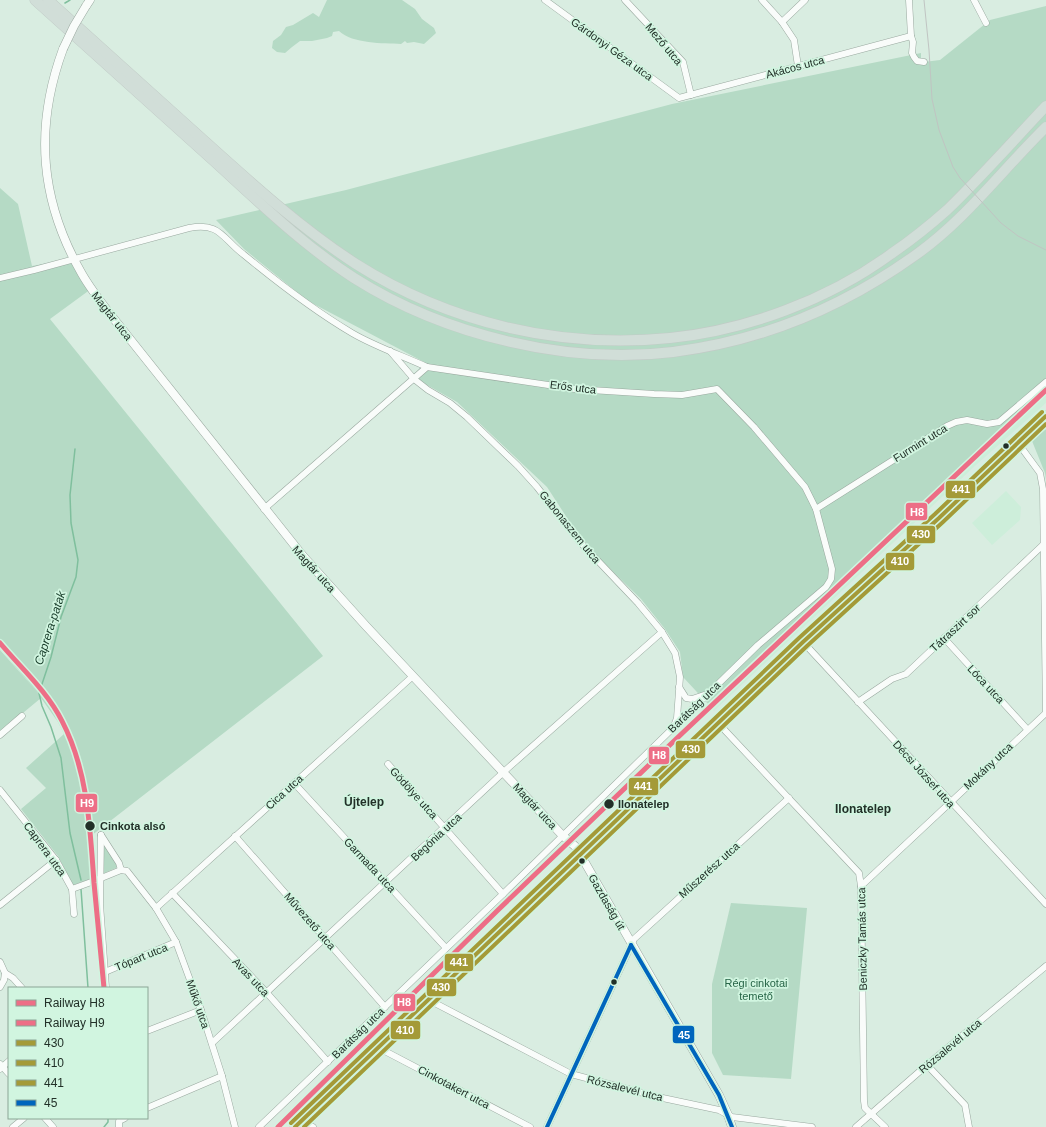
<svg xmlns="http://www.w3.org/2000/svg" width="1046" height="1127" viewBox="0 0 1046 1127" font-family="Arial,sans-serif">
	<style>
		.built { fill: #cdeeda }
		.green { fill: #b5dac5 }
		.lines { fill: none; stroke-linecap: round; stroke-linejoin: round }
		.stream { stroke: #7fbf9d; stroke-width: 1.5 }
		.minor-casing { stroke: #99a89f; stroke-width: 7 }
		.tertiary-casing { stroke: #99a89f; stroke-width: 9 }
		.primary-casing { stroke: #c1cbc6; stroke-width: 11 }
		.trunk-casing { stroke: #c1cbc6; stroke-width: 11 }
		.minor { stroke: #f9fcfa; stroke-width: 6 }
		.tertiary { stroke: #f9fcfa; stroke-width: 8 }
		.primary { stroke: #dbe6e0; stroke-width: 10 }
		.trunk { stroke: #d1ded8; stroke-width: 10 }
		.tram { stroke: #c0c4c2; stroke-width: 1 }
		.tertiary-bridge-casing { stroke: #99a89f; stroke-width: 9; stroke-linecap: butt }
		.tertiary-bridge { stroke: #f9fcfa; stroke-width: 8 }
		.bus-1-casing { stroke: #d1f5e0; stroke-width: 7 }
		.bus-2-casing { stroke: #d1f5e0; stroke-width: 7 }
		.bus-3-casing { stroke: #d1f5e0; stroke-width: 7 }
		.bus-4-casing { stroke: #d1f5e0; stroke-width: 7 }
		.bus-1 { stroke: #a49a38; stroke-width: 4 }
		.bus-2 { stroke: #a49a38; stroke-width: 4 }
		.bus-3 { stroke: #a49a38; stroke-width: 4 }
		.bus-4 { stroke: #0065bd; stroke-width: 4 }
		.rail-1-casing { stroke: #d1f5e0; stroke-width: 8 }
		.rail-2-casing { stroke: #d1f5e0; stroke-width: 8 }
		.rail-1 { stroke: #ed6e86; stroke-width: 5 }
		.rail-2 { stroke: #ed6e86; stroke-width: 5 }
		.bus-dot { fill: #223028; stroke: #d1f5e0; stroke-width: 1.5 }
		.labels { text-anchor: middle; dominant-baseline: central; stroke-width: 3.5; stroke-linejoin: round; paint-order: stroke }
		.street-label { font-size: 11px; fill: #223028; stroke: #d1f5e0 }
		.stop-label { font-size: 11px; font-weight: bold; fill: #223028; stroke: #d1f5e0; text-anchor: start }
		.park-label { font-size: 11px; fill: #266446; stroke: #d1f5e0 }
		.water-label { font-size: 12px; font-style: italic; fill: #183c2a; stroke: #d1f5e0 }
		.neighbourhood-label { font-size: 12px; font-weight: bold; fill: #223028; stroke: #d1f5e0 }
		.line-badge { stroke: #d1f5e0; stroke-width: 1.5 }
		.badge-label { font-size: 11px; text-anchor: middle; font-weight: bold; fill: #fff }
	</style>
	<rect width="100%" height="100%" fill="#d9ede1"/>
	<!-- built -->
	<g class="built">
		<path d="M1046,388V403L976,465L714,711L709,705Z"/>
		<path d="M1006,491L1021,507L1020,520L992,545L972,523Z"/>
	</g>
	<!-- green -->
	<g class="green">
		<path d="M327,0H402L415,9L422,19L434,28L436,33L424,44L414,42L407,43L405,41L401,44C383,43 353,44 339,31L333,32L332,36L327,38L312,41H300L292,47L285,53L277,52L272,48L273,41L281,35L286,27L293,25L313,13L319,17Z"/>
		<path d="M1046,6V388L709,705L683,677L680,652L665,629L641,599L596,555L571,524L547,487L457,402L413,377L424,362L308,301L244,249L216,220L346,190L672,104L921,53V60L924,62L940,60L990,20Z"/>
		<path d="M0,188L18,204L32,266L69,259L91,289L50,319L323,656L87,839L91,879L73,885L58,856L21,809L46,788L26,768L64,734L58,722L41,698L0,732V650L41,696L0,649Z"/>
		<path d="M1046,429V479L1045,473L1032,441Z"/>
		<path d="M103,844L118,864L116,868L102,874Z"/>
		<path d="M731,903L807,908L791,1079L723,1075L712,1053V984Z"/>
	</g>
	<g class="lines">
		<!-- stream -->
		<g class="stream">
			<path d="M65,3L70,0"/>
			<path d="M75,449L70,495L71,523L78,560L76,577L61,617L51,657L39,693L42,706L51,727L61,758L70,833L81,880"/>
			<path d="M81,889L88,988"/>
			<path d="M104,1127L108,1122V1118"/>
		</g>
		<defs>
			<g id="minor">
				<path d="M545,0L679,98L911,36"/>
				<path d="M625,0L683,62L691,95"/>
				<path d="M762,0L782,22L794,40L798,66"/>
				<path d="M909,0L911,36L913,42L912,53L914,57L917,61L924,62"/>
				<path d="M974,0L986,23"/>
				<path d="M782,22L805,0"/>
				<path d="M0,278L34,270L189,228C220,222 222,238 243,254C277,282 313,310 352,333C374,346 403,356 427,367"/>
				<path d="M390,351L414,379L428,390L450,403L467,417L518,466L537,487L580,542L638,603L662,632L675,653L680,677L677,718L674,726"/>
				<path d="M816,509L947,426L956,422L967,420L987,424L999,422L1046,382"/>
				<path d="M944,638L1027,729"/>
				<path d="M803,642L1046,904"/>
				<path d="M679,687L686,698L692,699L704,695"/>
				<path d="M858,702L892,679L906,674L1044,544"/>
				<path d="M718,723L859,873L861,886L864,1101L865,1108L885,1127"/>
				<path d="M0,735L22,716"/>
				<path d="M388,764L503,894"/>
				<path d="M294,783L446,948"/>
				<path d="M0,790L56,860L72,889L74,914"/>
				<path d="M101,835L100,904L106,988"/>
				<path d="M101,835L119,863L121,870"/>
				<path d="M235,836L385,1007"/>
				<path d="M861,886L1046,713L1043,489L1040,473L1018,443"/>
				<path d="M72,889L94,881L121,870L127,871L156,908L176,942L201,1010L222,1076L235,1127"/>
				<path d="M172,893L267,993L328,1062"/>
				<path d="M0,905L56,860"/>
				<path d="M156,908L413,676"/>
				<path d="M0,962L5,973L13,978L22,988"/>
				<path d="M105,972L176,942"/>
				<path d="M0,987L4,980L5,973"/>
				<path d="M429,1000L571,1074L658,1097L719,1110L732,1117L812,1127"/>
				<path d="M147,1031L201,1010"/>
				<path d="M212,1043L508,768L662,632"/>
				<path d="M379,1048L530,1127"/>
				<path d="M0,1064L9,1074"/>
				<path d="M927,1065L965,1105L969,1127"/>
				<path d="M0,1069L9,1061"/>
				<path d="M147,1108L222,1076"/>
				<path d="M45,1118L53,1127"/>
				<path d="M301,1122L313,1127"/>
				<path d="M13,1127L24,1118"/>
				<path d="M119,1127V1121L125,1118"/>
				<path d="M259,1127L503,894L758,645L826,587L831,579L832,569L816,509L805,487L754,427L717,389L682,395L654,394L575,389L427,367L264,509"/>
				<path d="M547,1127L634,939L789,798"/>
				<path d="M856,1127L927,1065L1046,966"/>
			</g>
			<g id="tertiary">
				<path d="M86,6L90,0"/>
				<path d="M63,49C34,128 40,201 82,274C90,288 100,301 110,314L303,556L366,626L562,835L576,847L719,1095L728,1115L732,1127"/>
			</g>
			<path id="primary" d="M295,1127L574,862L718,723L803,642L939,518L1046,416"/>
			<g id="trunk">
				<path d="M35,0C95,54 155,108 215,162C260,203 303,245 354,278C444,335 567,365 673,352C762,341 845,306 917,254C966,219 1003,169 1046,127"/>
				<path d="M48,0C98,45 149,91 199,136C249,181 299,227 356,264C449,323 560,349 670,338C747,330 828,300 891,254C910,241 929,226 947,210C981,177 1013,141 1046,106"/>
			</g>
		</defs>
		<!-- minor casing -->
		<use href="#minor" class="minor-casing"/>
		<!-- tertiary casing -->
		<use href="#tertiary" class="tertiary-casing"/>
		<!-- primary casing -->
		<use href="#primary" class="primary-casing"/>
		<!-- trunk casing -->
		<use href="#trunk" class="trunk-casing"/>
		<!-- minor -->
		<use href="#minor" class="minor"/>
		<!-- tertiary -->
		<use href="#tertiary" class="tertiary"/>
		<!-- primary -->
		<use href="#primary" class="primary"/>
		<!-- trunk -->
		<use href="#trunk" class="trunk"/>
		<!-- tram -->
		<path class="tram" d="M924,0L929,50L932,99L939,130L953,167L960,178L1001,223L1018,236L1046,250"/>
		<defs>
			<path id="tertiary-bridge" d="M63,49L74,26L86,6"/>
		</defs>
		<!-- tertiary-bridge casing -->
		<use href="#tertiary-bridge" class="tertiary-bridge-casing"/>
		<!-- tertiary-bridge -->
		<use href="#tertiary-bridge" class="tertiary-bridge"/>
		<defs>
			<path id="bus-1" d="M295,1127L803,642L939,518L1046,416"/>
			<path id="bus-2" d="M304,1127L807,646L943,522L1046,424"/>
			<path id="bus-3" d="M291,1123L799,638L935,514L1042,412"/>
			<g id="bus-4">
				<path d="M631,945L719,1095L732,1127"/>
				<path d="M547,1127L631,945"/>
			</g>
		</defs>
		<!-- bus-1 casing -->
		<use href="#bus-1" class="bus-1-casing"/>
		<!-- bus-2 casing -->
		<use href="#bus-2" class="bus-2-casing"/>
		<!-- bus-3 casing -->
		<use href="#bus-3" class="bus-3-casing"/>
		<!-- bus-4 casing -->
		<use href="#bus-4" class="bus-4-casing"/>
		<!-- bus-1 -->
		<use href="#bus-1" class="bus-1"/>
		<!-- bus-2 -->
		<use href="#bus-2" class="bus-2"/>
		<!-- bus-3 -->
		<use href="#bus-3" class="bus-3"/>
		<!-- bus-4 -->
		<use href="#bus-4" class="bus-4"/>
		<defs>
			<path id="rail-1" d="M278,1127L498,910L674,741L1046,390"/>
			<path id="rail-2" d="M0,643C21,668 47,691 62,721C88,771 90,827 94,883C97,918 101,953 104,988"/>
		</defs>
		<!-- rail-1 casing -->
		<use href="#rail-1" class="rail-1-casing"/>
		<!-- rail-2 casing -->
		<use href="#rail-2" class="rail-2-casing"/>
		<!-- rail-1 -->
		<use href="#rail-1" class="rail-1"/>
		<!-- rail-2 -->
		<use href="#rail-2" class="rail-2"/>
	</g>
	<!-- markers -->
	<g class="bus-dot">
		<circle cx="1006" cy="446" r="3.5"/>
		<circle cx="609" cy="804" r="5.5"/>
		<circle cx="90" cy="826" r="5.5"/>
		<circle cx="582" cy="861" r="3.5"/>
		<circle cx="614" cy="982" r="3.5"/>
	</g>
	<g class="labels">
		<!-- street labels -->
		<g class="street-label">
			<text transform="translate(664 44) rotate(50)">Mező utca</text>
			<text transform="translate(612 49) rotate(36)">Gárdonyi Géza utca</text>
			<text transform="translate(795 67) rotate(-15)">Akácos utca</text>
			<text transform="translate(112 316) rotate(52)">Magtár utca</text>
			<text transform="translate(573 387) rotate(7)">Erős utca</text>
			<text transform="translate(920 443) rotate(-32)">Furmint utca</text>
			<text transform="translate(570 527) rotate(51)">Gabonaszem utca</text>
			<text transform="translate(314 569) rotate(48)">Magtár utca</text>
			<text transform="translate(955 628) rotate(-43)">Tátraszirt sor</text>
			<text transform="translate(986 684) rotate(47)">Lóca utca</text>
			<text transform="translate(694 707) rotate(-44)">Barátság utca</text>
			<text transform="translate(988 766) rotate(-43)">Mokány utca</text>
			<text transform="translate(924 774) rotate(48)">Décsi József utca</text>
			<text transform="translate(284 792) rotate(-42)">Cica utca</text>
			<text transform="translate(414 793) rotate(48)">Gödölye utca</text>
			<text transform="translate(535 806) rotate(47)">Magtár utca</text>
			<text transform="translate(436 837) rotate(-43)">Begónia utca</text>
			<text transform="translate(45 849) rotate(54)">Caprera utca</text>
			<text transform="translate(370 865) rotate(47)">Garmada utca</text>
			<text transform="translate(709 870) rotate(-42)">Műszerész utca</text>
			<text transform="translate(607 902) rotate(60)">Gazdaság út</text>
			<text transform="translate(310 921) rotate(49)">Művezető utca</text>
			<text transform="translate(862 939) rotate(-91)">Beniczky Tamás utca</text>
			<text transform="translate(141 957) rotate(-22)">Tópart utca</text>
			<text transform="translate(251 977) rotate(47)">Avas utca</text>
			<text transform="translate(198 1004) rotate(71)">Műkő utca</text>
			<text transform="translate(358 1033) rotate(-44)">Barátság utca</text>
			<text transform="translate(950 1046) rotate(-40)">Rózsalevél utca</text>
			<text transform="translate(454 1087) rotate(28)">Cinkotakert utca</text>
			<text transform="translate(625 1088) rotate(14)">Rózsalevél utca</text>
		</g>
		<!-- stop labels -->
		<g class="stop-label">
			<text x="618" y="804">Ilonatelep</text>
			<text x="100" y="826">Cinkota alsó</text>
		</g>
		<!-- park labels -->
		<g class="park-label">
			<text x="756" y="983">Régi cinkotai<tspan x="756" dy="13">temető</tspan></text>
		</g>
		<!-- water labels -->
		<g class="water-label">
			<text transform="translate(50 628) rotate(-72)">Caprera-patak</text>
		</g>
		<!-- neighbourhood labels -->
		<g class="neighbourhood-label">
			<text x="364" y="802">Újtelep</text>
			<text x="863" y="809">Ilonatelep</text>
		</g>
	</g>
	<g class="line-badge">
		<rect x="945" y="480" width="31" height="19" rx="4" fill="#a49a38"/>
		<rect x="905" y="502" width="23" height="19" rx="4" fill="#ed6e86"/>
		<rect x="906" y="525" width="30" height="19" rx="4" fill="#a49a38"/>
		<rect x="885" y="552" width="30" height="19" rx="4" fill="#a49a38"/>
		<rect x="675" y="740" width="31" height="19" rx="4" fill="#a49a38"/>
		<rect x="648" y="746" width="22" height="19" rx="4" fill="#ed6e86"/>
		<rect x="628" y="777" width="31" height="19" rx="4" fill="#a49a38"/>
		<rect x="75" y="793" width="23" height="20" rx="4" fill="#ed6e86"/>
		<rect x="444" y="953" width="30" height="19" rx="4" fill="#a49a38"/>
		<rect x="426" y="978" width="31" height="19" rx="4" fill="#a49a38"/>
		<rect x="393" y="993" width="23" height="19" rx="4" fill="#ed6e86"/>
		<rect x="390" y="1020" width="31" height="20" rx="4" fill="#a49a38"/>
		<rect x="672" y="1025" width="23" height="19" rx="4" fill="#0065bd"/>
	</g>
	<g class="badge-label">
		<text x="961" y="493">441</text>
		<text x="917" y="516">H8</text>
		<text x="921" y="538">430</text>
		<text x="900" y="565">410</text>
		<text x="691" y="753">430</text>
		<text x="659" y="759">H8</text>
		<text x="643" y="790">441</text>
		<text x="87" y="807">H9</text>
		<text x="459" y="966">441</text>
		<text x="441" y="991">430</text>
		<text x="404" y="1006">H8</text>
		<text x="405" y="1034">410</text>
		<text x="684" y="1039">45</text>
	</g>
	<!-- legend -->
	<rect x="8" y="987" width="140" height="132" fill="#d1f5e0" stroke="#8ba696"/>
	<rect x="16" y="1000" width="20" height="6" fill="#ed6e86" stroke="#8ba696"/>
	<text x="44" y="1007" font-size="12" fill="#223028">Railway H8</text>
	<rect x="16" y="1020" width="20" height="6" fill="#ed6e86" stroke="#8ba696"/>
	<text x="44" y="1027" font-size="12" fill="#223028">Railway H9</text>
	<rect x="16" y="1040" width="20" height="6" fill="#a49a38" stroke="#8ba696"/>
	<text x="44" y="1047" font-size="12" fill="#223028">430</text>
	<rect x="16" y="1060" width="20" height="6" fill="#a49a38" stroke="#8ba696"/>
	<text x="44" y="1067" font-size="12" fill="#223028">410</text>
	<rect x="16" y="1080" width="20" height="6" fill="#a49a38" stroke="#8ba696"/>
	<text x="44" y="1087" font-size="12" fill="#223028">441</text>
	<rect x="16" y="1100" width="20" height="6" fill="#0065bd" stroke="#8ba696"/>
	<text x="44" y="1107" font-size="12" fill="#223028">45</text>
</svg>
